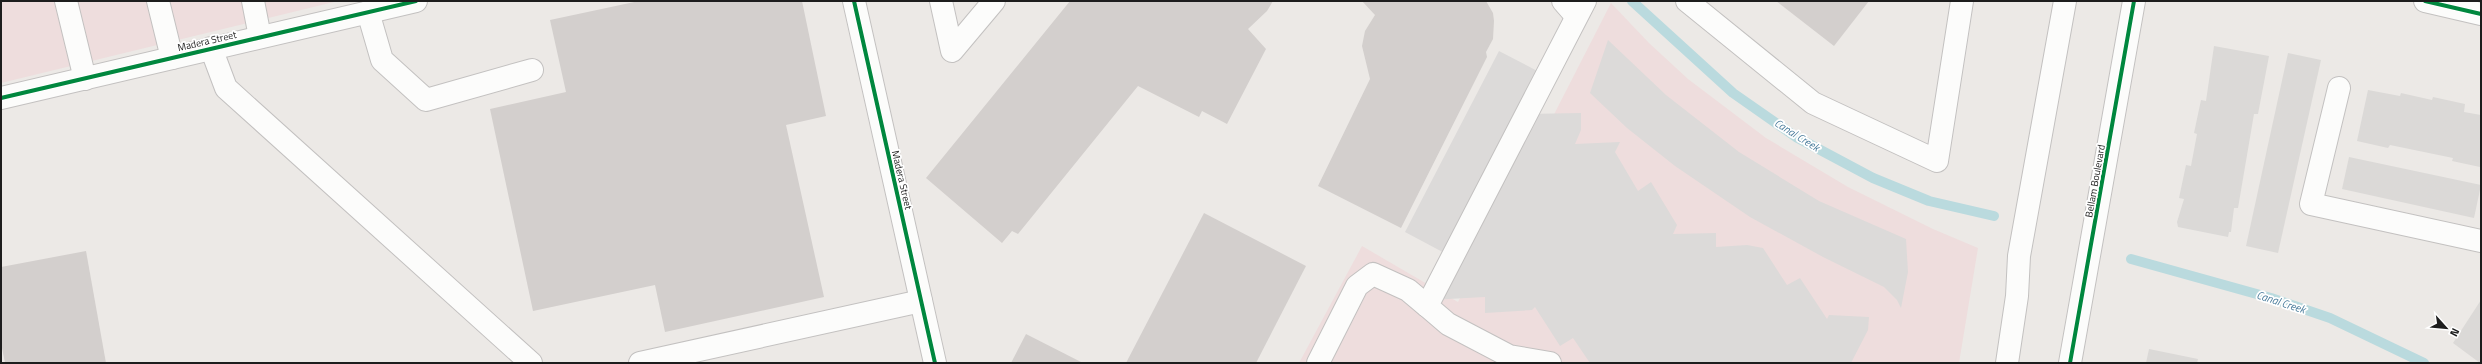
<svg xmlns="http://www.w3.org/2000/svg" width="2482" height="364" viewBox="0 0 2482 364" font-family="'Titillium Web',sans-serif">
	<style>
		.residential { fill: #dbd9d7 }
		.commercial { fill: #edd }
		.parking { fill: #dcdad9 }
		.lines { fill: none; stroke-linecap: round; stroke-linejoin: round }
		.stream { stroke: #badade; stroke-width: 10 }
		.building { fill: #d3cfcd }
		.minor-casing { stroke: #c3c1c0; stroke-width: 24 }
		.minor { stroke: #fcfcfb; stroke-width: 22 }
		.cycleway-casing { stroke: #fff; stroke-width: 6 }
		.cycleway { stroke: #00873e; stroke-width: 4 }
		.labels { text-anchor: middle; dominant-baseline: central; stroke-width: 3.5; stroke-linejoin: round; paint-order: stroke }
		.street-label { font-size: 10px; fill: #1d1d1d; stroke: #fff }
		.water-label { font-size: 11px; font-style: italic; fill: #477a9a; stroke: #fff }
	</style>
	<rect width="100%" height="100%" fill="#ece9e6"/>
	<!-- residential -->
	<g class="residential">
		<path d="M2214,46L2269,56L2258,114H2254L2238,208H2234L2231,232H2229L2228,237L2178,227L2177,222L2184,199L2179,198L2186,165L2191,166L2197,134L2194,133L2201,100L2206,101Z"/>
		<path d="M2288,53L2321,60L2278,253L2246,246Z"/>
		<path d="M2368,90L2400,96L2401,93L2432,100L2433,97L2465,104L2464,112L2481,115L2480,167L2452,161L2453,158L2390,145L2388,148L2357,141Z"/>
		<path d="M2349,157L2481,185L2474,218L2342,189Z"/>
		<path d="M2481,300V361L2480,363L2453,343Z"/>
		<path d="M2149,349L2198,359L2197,363H2146Z"/>
	</g>
	<!-- commercial -->
	<g class="commercial">
		<path d="M1,1H338L1,83Z"/>
		<path d="M1611,3L1649,43L1688,79L1766,138L1848,187L1933,229L1978,248L1959,363H1299L1362,246L1458,302Z"/>
	</g>
	<!-- parking -->
	<g class="parking">
		<path d="M1608,40L1666,95L1739,152L1819,201L1906,239L1908,272L1901,308L1897,300L1884,287L1823,257L1750,217L1675,166L1627,128L1590,93Z"/>
		<path d="M1499,51L1545,75L1526,114L1581,113V130L1575,144L1620,142L1615,152L1638,191L1651,182L1677,225L1673,234L1716,233V247L1747,245L1763,248L1787,285L1800,278L1827,319L1829,315L1869,317L1868,330L1851,363H1590L1573,338L1560,346L1535,307L1532,310L1485,313V297L1430,300L1452,257L1405,232Z"/>
	</g>
	<g class="lines">
		<!-- stream -->
		<g class="stream">
			<path d="M1632,1L1733,93L1796,137L1873,178L1929,201L1994,216"/>
			<path d="M2131,259L2271,298L2330,318L2424,363"/>
		</g>
	</g>
	<!-- building -->
	<g class="building">
		<path d="M639,1H802L826,116L786,125L824,297L665,332L655,285L533,311L490,109L566,92L550,20Z"/>
		<path d="M1070,1H1273L1267,11L1248,29L1266,49L1227,124L1202,111L1199,117L1138,86L1018,234L1012,231L1002,243L926,178Z"/>
		<path d="M1362,1H1486L1493,13L1494,21L1493,39L1486,52L1487,57L1401,228L1318,186L1370,79L1362,46L1365,31L1375,15Z"/>
		<path d="M1776,1H1869L1834,46Z"/>
		<path d="M1204,213L1306,266L1256,363H1126Z"/>
		<path d="M86,251L106,363H5L1,343V267Z"/>
		<path d="M1026,334L1083,363H1011Z"/>
	</g>
	<g class="lines">
		<defs>
			<g id="minor">
				<path d="M66,1L85,79"/>
				<path d="M158,1L172,58"/>
				<path d="M253,1L260,37"/>
				<path d="M854,1L935,363"/>
				<path d="M941,1L952,51L994,1"/>
				<path d="M1563,1L1576,16"/>
				<path d="M1687,1L1813,103L1937,161L1962,1"/>
				<path d="M2425,1L2481,14"/>
				<path d="M368,12L382,60L426,100L532,70"/>
				<path d="M211,48L226,88L531,363"/>
				<path d="M2339,88L2311,204L2481,241"/>
				<path d="M1,98L416,1"/>
				<path d="M640,363L921,301"/>
				<path d="M1318,363L1357,286L1373,274L1408,290L1427,306"/>
				<path d="M1550,363L1509,356L1448,324L1427,306L1585,1"/>
				<path d="M2007,363L2017,296L2019,256L2065,1"/>
				<path d="M2070,363L2134,1"/>
			</g>
		</defs>
		<!-- minor casing -->
		<use href="#minor" class="minor-casing"/>
		<!-- minor -->
		<use href="#minor" class="minor"/>
		<defs>
			<g id="cycleway">
				<path d="M854,1L935,363"/>
				<path d="M2425,1L2481,14"/>
				<path d="M1,98L416,1"/>
				<path d="M2070,363L2134,1"/>
			</g>
		</defs>
		<!-- cycleway casing -->
		<use href="#cycleway" class="cycleway-casing"/>
		<!-- cycleway -->
		<use href="#cycleway" class="cycleway"/>
	</g>
	<g class="labels">
		<!-- street labels -->
		<g class="street-label">
			<text transform="translate(207 41) rotate(-13)">Madera Street</text>
			<text transform="translate(902 180) rotate(77)">Madera Street</text>
			<text transform="translate(2095 181) rotate(-80)">Bellam Boulevard</text>
		</g>
		<!-- water labels -->
		<g class="water-label">
			<text transform="translate(1797 135) rotate(32)">Canal Creek</text>
			<text transform="translate(2281 302) rotate(18)">Canal Creek</text>
		</g>
	</g>
	<!-- border -->
	<rect width="2482" height="364" fill="none" stroke="#1d1d1d" stroke-width="4"/>
	<!-- north arrow -->
	<g transform="translate(2446 328) rotate(117)" stroke="#ffffff" stroke-width="3" paint-order="stroke">
	<path d="M0-3L7 15L0 10L-7 15Z" fill="#1d1d1d"/>
	<text y="-6" font-size="11" font-weight="bold" text-anchor="middle" fill="#1d1d1d">N</text>
	</g>
</svg>
